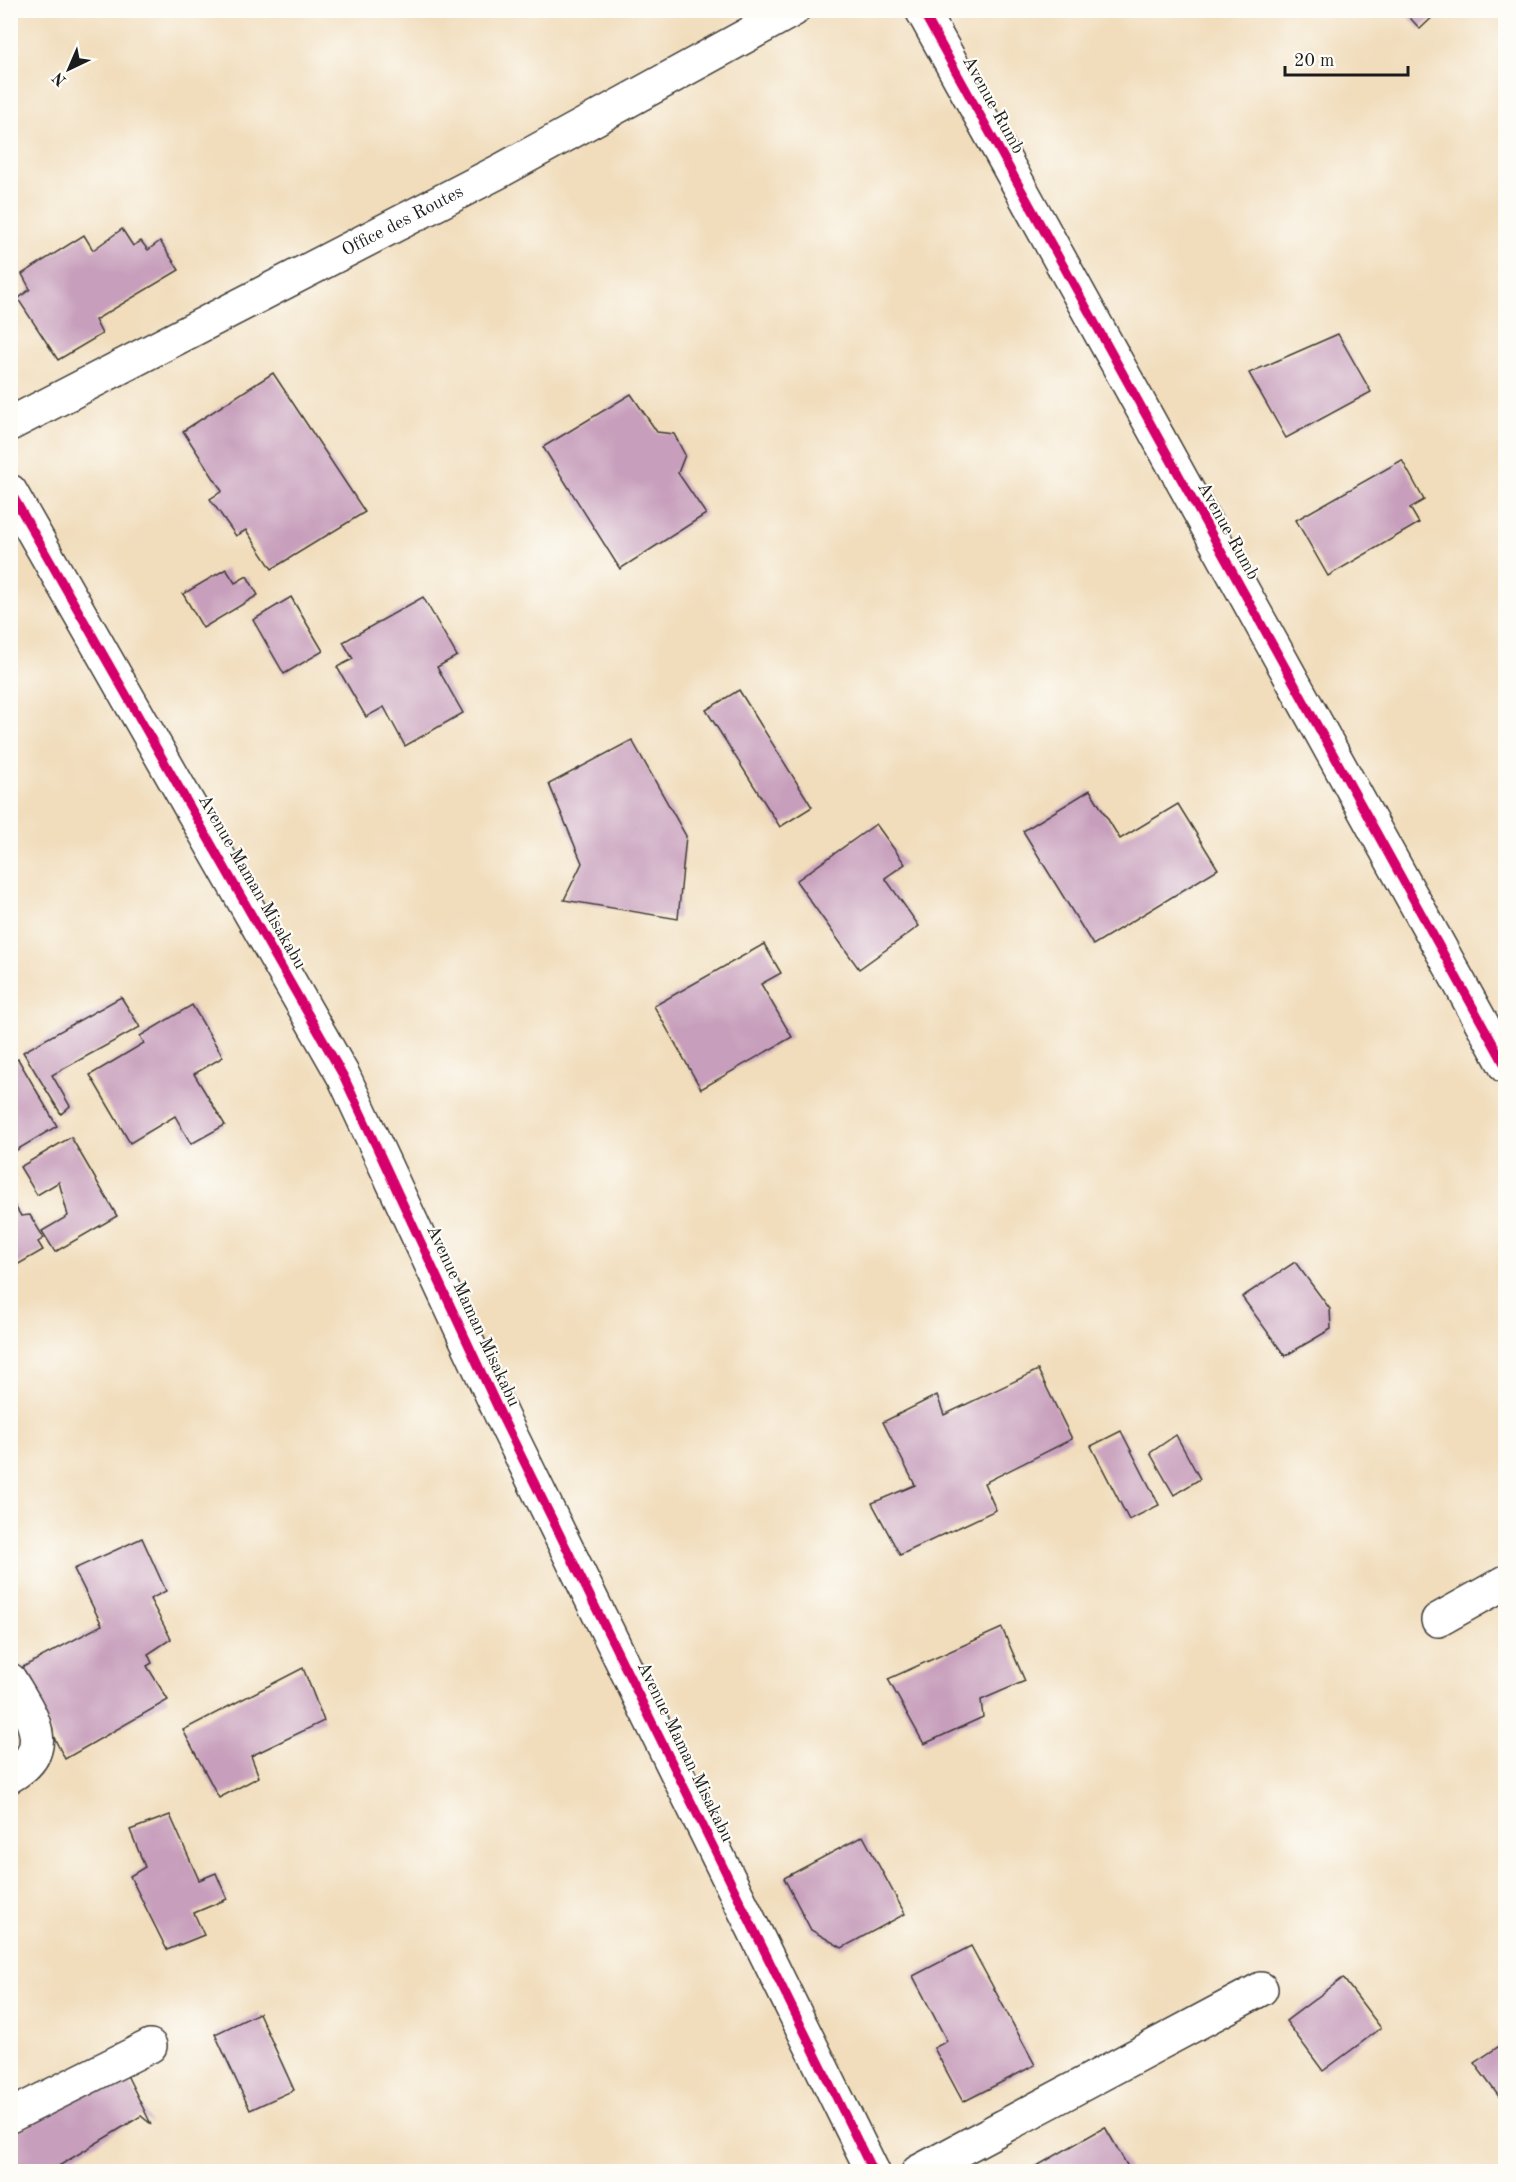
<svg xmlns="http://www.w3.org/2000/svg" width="1516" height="2182" viewBox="0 0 1516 2182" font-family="'Old Standard TT',serif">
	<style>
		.building { fill: #c79fbc }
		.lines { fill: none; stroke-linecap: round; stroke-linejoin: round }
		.minor-casing { stroke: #3c3934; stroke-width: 36 }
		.minor { stroke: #fff; stroke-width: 33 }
		.cycleway-casing { stroke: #fdfcf7; stroke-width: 13 }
		.cycleway { stroke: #d6006c; stroke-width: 9 }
		.labels { text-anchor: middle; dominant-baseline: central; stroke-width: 4.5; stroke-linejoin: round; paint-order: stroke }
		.street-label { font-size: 18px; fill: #1c1c1c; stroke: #fdfcf7 }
	</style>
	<rect width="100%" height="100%" fill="#fdfcf7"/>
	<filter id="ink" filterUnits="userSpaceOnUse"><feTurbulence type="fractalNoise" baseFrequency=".0167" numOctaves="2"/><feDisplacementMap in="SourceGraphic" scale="12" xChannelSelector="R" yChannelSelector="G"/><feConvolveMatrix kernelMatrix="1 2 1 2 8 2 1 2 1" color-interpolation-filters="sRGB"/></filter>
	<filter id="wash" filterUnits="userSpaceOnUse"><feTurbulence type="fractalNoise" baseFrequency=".008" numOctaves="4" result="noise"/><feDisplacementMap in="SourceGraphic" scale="24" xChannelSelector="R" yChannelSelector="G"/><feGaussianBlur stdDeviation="1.35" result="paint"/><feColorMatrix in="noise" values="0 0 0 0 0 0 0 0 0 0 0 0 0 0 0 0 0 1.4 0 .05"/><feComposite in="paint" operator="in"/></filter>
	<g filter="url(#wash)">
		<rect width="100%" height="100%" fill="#f1ddbc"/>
		<g id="blocks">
			<!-- building -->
			<g class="building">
				<path d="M1403,10H1440L1420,29Z"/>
				<path d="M122,229L133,246L141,241L148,250L160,241L179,270L95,320L102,334L58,360L18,299L30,289L22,274L84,235L93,250Z"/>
				<path d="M1338,334L1371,392L1286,438L1249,373Z"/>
				<path d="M273,373L365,512L272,569L246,530L236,536L210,499L222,491L183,431Z"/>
				<path d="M631,394L657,432L674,434L685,455L678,473L706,514L620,569L543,447Z"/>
				<path d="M1402,460L1424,500L1410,508L1419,523L1328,576L1296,520Z"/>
				<path d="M226,569L235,583L247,576L258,595L203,628L183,594Z"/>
				<path d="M291,597L323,651L284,674L253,620Z"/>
				<path d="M423,597L457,656L437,667L463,713L405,746L384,707L366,717L337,667L353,659L343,642Z"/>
				<path d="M739,690L812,807L780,827L706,710Z"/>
				<path d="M632,740L686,836L678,919L564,900L582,863L549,784Z"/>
				<path d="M1090,790L1120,839L1178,804L1218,869L1093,945L1023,831Z"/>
				<path d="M876,824L905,864L885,878L919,926L859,969L796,881Z"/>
				<path d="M764,944L781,973L761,984L792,1037L701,1089L654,1006Z"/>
				<path d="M121,997L140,1027L52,1075L70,1106L61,1114L23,1052Z"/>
				<path d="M192,1005L223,1057L194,1074L225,1125L191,1144L175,1116L130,1143L90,1075L144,1043L140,1036Z"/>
				<path d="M18,1059L57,1126L10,1154V1063Z"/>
				<path d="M71,1137L117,1216L55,1252L42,1231L68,1216L59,1182L37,1195L20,1167Z"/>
				<path d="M10,1198L21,1216L30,1215L44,1238L38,1242L43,1250L10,1269Z"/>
				<path d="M1295,1262L1330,1309L1331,1329L1285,1356L1242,1297Z"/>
				<path d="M1038,1370L1072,1439L984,1483L996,1510L900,1555L872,1503L915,1485L883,1422L937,1395L944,1415Z"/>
				<path d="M1121,1431L1159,1505L1129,1520L1091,1446Z"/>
				<path d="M1176,1435L1200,1479L1174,1495L1150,1453Z"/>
				<path d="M142,1538L166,1591L150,1599L171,1639L148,1654L152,1663L147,1666L168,1700L65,1759L19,1669L102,1625L74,1569Z"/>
				<path d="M1002,1628L1025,1681L981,1700L983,1717L924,1744L888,1679Z"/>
				<path d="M303,1668L324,1721L251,1756L259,1777L219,1798L183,1730Z"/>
				<path d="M170,1815L199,1880L216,1873L227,1899L194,1913L204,1935L167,1950L130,1876L145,1867L130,1830Z"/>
				<path d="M863,1836L905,1914L842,1948L811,1930L784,1878Z"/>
				<path d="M971,1946L1035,2065L963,2102L934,2048L947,2041L913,1976Z"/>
				<path d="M1343,1978L1381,2028L1323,2071L1286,2021Z"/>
				<path d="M259,2013L294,2090L250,2110L215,2034Z"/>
				<path d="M1501,2045L1506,2051V2106L1474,2063Z"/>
				<path d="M125,2071L151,2124L141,2116L49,2172H11L10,2135Z"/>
				<path d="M1105,2127L1131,2172H1038L1035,2167Z"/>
			</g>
		</g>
	</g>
	<g filter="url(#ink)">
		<use href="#blocks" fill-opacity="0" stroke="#3c3934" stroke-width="1.5"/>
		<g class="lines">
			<defs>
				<g id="minor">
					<path d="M922,10L1506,1067"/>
					<path id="s1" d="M10,424L500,171L793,10"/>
					<path d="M10,491L344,1077L503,1419L873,2172"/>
					<path d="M1438,1620L1506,1582"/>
					<path d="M10,1680C30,1714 58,1749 10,1776"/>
					<path d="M10,2116L150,2046"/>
					<path d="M918,2172L1261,1989"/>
				</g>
			</defs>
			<!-- minor casing -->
			<use href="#minor" class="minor-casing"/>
			<!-- minor -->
			<use href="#minor" class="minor"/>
			<defs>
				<g id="cycleway">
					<path d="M922,10L1506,1067"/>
					<path d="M10,491L344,1077L503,1419L873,2172"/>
				</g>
			</defs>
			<!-- cycleway casing -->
			<use href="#cycleway" class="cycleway-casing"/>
			<!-- cycleway -->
			<use href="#cycleway" class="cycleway"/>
		</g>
	</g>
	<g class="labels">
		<!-- street labels -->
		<g class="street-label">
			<text transform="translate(993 105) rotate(61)">Avenue Rumb</text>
			<text stroke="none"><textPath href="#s1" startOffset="442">Office des Routes</textPath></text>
			<text transform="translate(1228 531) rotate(61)">Avenue Rumb</text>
			<text transform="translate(252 882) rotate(60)">Avenue Maman Misakabu</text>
			<text transform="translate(473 1316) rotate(65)">Avenue Maman Misakabu</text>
			<text transform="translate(685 1752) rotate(64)">Avenue Maman Misakabu</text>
		</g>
	</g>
	<!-- margin -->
	<rect width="1516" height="2182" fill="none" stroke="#fdfcf7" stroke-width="36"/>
	<!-- north arrow -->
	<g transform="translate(69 69) rotate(224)" stroke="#fdfcf7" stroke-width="4.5" paint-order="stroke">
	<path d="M0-4.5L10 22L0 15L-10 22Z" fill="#1c1c1c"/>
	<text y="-9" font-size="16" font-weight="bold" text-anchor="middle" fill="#1c1c1c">N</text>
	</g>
	<!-- scale -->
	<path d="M1285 66v9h123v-9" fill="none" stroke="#1c1c1c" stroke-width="3"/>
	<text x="1294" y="66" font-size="18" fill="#1c1c1c" stroke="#fdfcf7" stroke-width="4.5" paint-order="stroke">20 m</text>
</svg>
